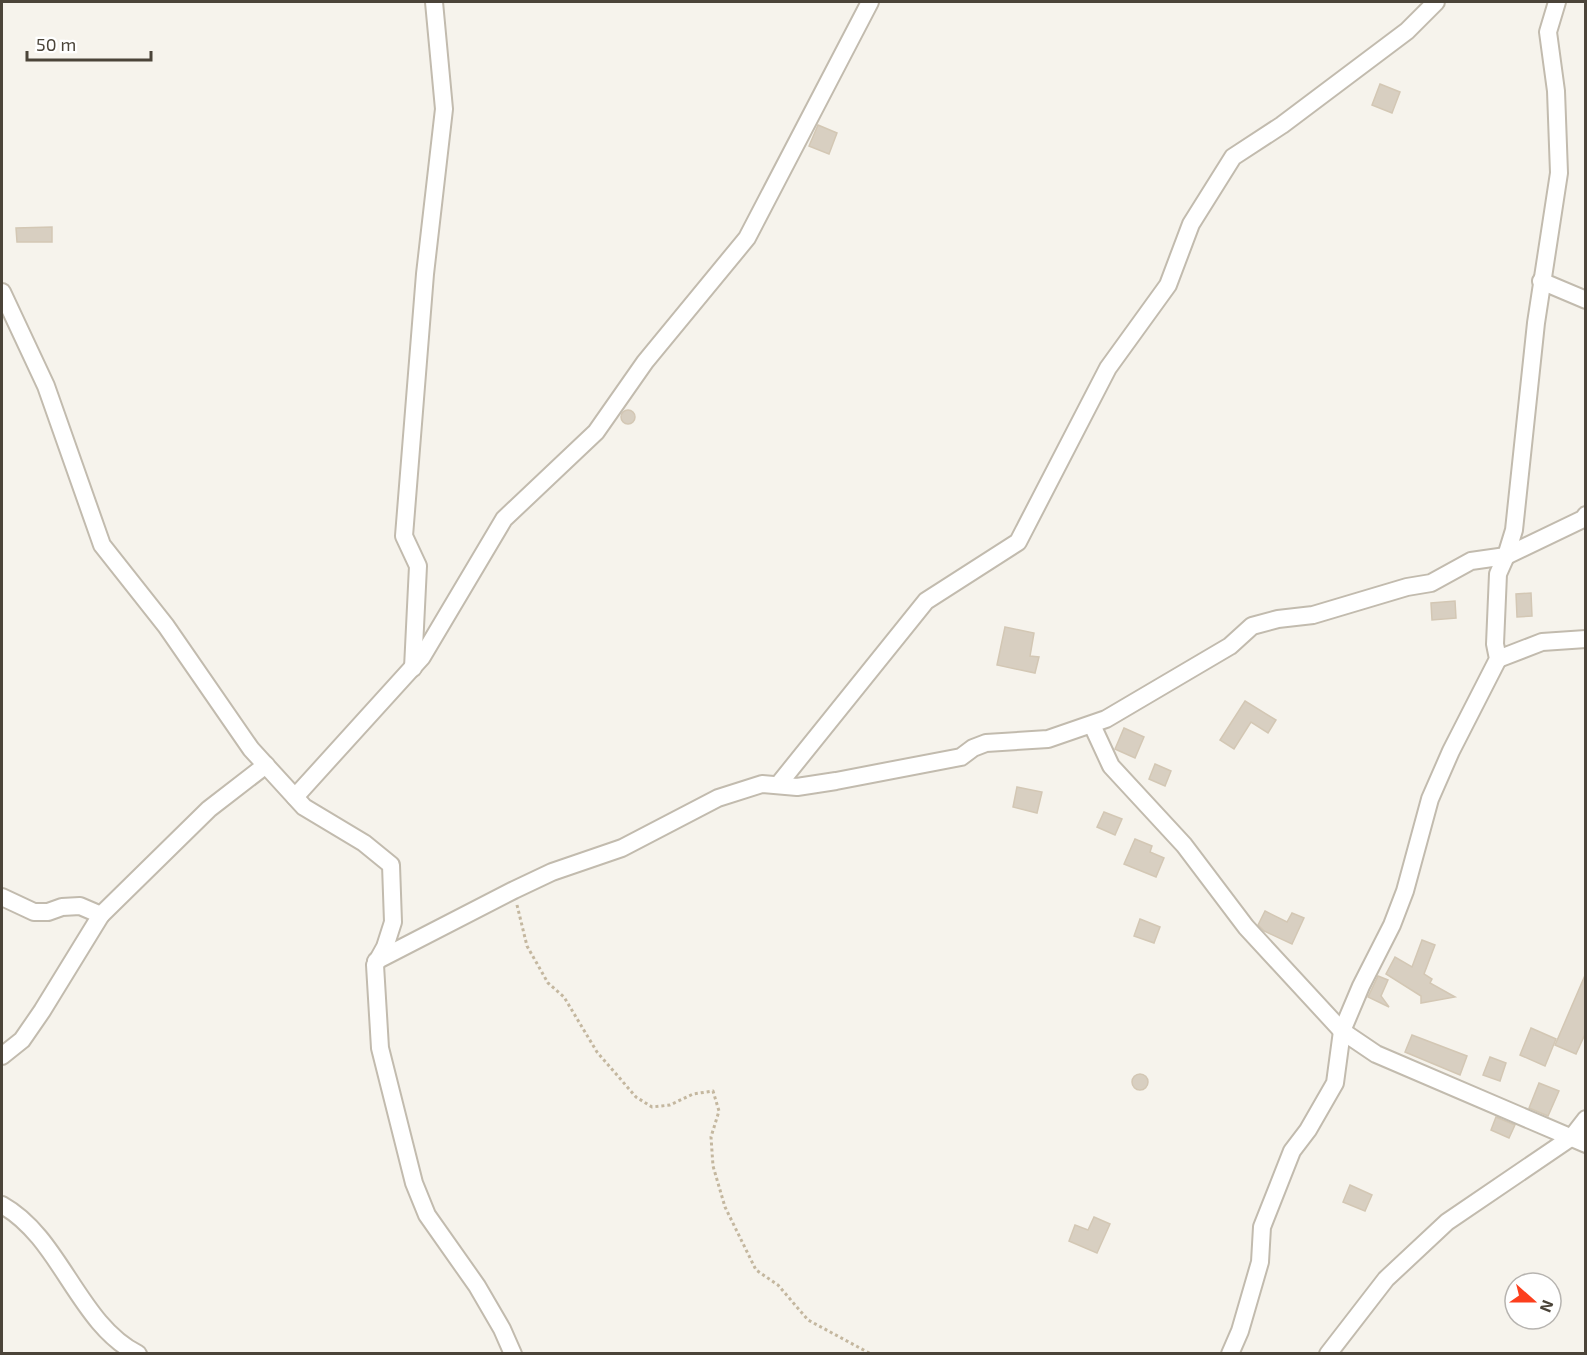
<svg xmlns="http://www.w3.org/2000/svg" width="1587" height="1355" viewBox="0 0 1587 1355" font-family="'Exo 2',sans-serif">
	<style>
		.building { fill: #d8cfc1; stroke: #d3c7b4; stroke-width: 1.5 }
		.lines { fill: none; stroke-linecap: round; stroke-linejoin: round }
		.minor-casing { stroke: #c2bbae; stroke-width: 20 }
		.path { stroke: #c4b79f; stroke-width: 3; stroke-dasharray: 3 3; stroke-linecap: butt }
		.minor { stroke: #fff; stroke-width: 16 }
	</style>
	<rect width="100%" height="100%" fill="#f6f3ec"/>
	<!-- building -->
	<g class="building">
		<path d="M1380,84L1400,92L1392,113L1372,105Z"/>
		<path d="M818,125L837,133L829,154L809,146Z"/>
		<path d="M52,227V242H17L16,228Z"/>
		<circle cx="628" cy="417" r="7"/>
		<path d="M1531,593L1532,616L1517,617L1516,594Z"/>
		<path d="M1455,601L1456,618L1432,620L1431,603Z"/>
		<path d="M1005,627L1034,633L1030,656L1039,657L1035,673L997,665Z"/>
		<path d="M1245,701L1276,720L1268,733L1251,722L1234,749L1220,740Z"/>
		<path d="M1124,728L1144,737L1135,758L1115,749Z"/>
		<path d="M1155,764L1171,771L1165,786L1149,779Z"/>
		<path d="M1017,787L1042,792L1037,813L1013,807Z"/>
		<path d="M1104,812L1122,819L1115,835L1097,827Z"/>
		<path d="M1135,839L1152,846L1150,852L1164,858L1156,877L1124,864Z"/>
		<path d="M1265,911L1287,922L1292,913L1304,918L1292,944L1264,931L1258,925Z"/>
		<path d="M1140,919L1160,927L1154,943L1134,936Z"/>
		<path d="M1422,940L1435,945L1424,974L1432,979L1430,983L1455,997L1421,1003V996L1386,974L1395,957L1412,967Z"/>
		<path d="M1586,973V1032L1576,1054L1555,1045Z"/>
		<path d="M1378,976L1388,980L1381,996L1389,1007L1368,997Z"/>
		<path d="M1531,1028L1556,1039L1545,1066L1520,1055Z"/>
		<path d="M1412,1035L1467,1056L1460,1075L1405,1052Z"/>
		<path d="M1490,1057L1506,1063L1500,1081L1483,1075Z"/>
		<circle cx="1140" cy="1082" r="8"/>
		<path d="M1539,1083L1559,1091L1548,1116L1529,1108Z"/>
		<path d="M1496,1117L1515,1125L1509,1138L1491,1130Z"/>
		<path d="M1350,1185L1372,1195L1365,1211L1343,1202Z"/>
		<path d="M1094,1217L1110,1224L1097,1253L1069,1241L1075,1225L1088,1230Z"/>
	</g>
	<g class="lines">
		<defs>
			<g id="minor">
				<path d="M1541,281L1586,300"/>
				<path d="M2,292L46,386L102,545L166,626L251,749L304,807L364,843L391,865L393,922L385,947L375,965L380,1048L414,1183L427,1215L477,1286L502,1329L513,1354"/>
				<path d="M1498,659L1542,642L1586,639"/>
				<path d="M413,668L418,566L404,536L425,274L444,109L434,2"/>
				<path d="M1092,725L1111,766L1184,845L1246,927L1342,1031L1376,1054L1586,1144"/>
				<path d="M778,785L926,601L1018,542L1108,368L1168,285L1191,224L1233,157L1282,125L1407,31L1436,2"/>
				<path d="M295,797L422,657L504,519L596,432L645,362L747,238L870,2"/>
				<path d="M2,897L34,912H48L62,907L80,906L101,915L42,1011L22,1040L2,1056"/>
				<path d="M101,915L209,809L266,765"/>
				<path d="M376,961L514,890L552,872L622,848L718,798L762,784L797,787L836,781L961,757L973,748L986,743L1048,739L1106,719L1230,646L1252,626L1278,619L1313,615L1407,587L1431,583L1471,561L1506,556L1583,519L1586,515"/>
				<path d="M2,1205C61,1238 78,1324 138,1354"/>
				<path d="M1230,1354L1240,1331L1260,1262L1262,1227L1292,1151L1308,1130L1335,1083L1342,1031L1361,986L1392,925L1405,891L1430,799L1451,751L1498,659L1495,644L1498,574L1506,556L1514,530L1536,323L1559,173L1556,91L1548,32L1557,2"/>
				<path d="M1328,1354L1386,1279L1447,1222L1572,1137L1586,1119"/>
			</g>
		</defs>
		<!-- minor casing -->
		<use href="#minor" class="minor-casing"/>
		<!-- path -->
		<path class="path" d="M517,905L527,946L548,983L564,997L597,1052L636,1097L652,1107L670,1105L693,1094L713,1091L719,1111L711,1137L713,1166L725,1207L756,1270L778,1285L808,1320L871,1354"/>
		<!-- minor -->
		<use href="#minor" class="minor"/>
	</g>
	<!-- border -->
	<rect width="1587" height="1355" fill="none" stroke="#4b4439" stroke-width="6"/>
	<!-- north arrow -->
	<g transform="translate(1533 1301) rotate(111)"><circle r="28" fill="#ffffff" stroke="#b7b4b0" stroke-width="1.5"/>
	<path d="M0-4.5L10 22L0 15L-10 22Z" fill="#fc3f1d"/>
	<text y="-9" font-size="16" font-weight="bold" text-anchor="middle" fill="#4b4439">N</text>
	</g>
	<!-- scale -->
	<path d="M27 51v9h124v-9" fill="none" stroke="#4b4439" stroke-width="3"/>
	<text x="36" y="51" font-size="18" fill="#4b4439" stroke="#ffffff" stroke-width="4.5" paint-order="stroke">50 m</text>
</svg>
